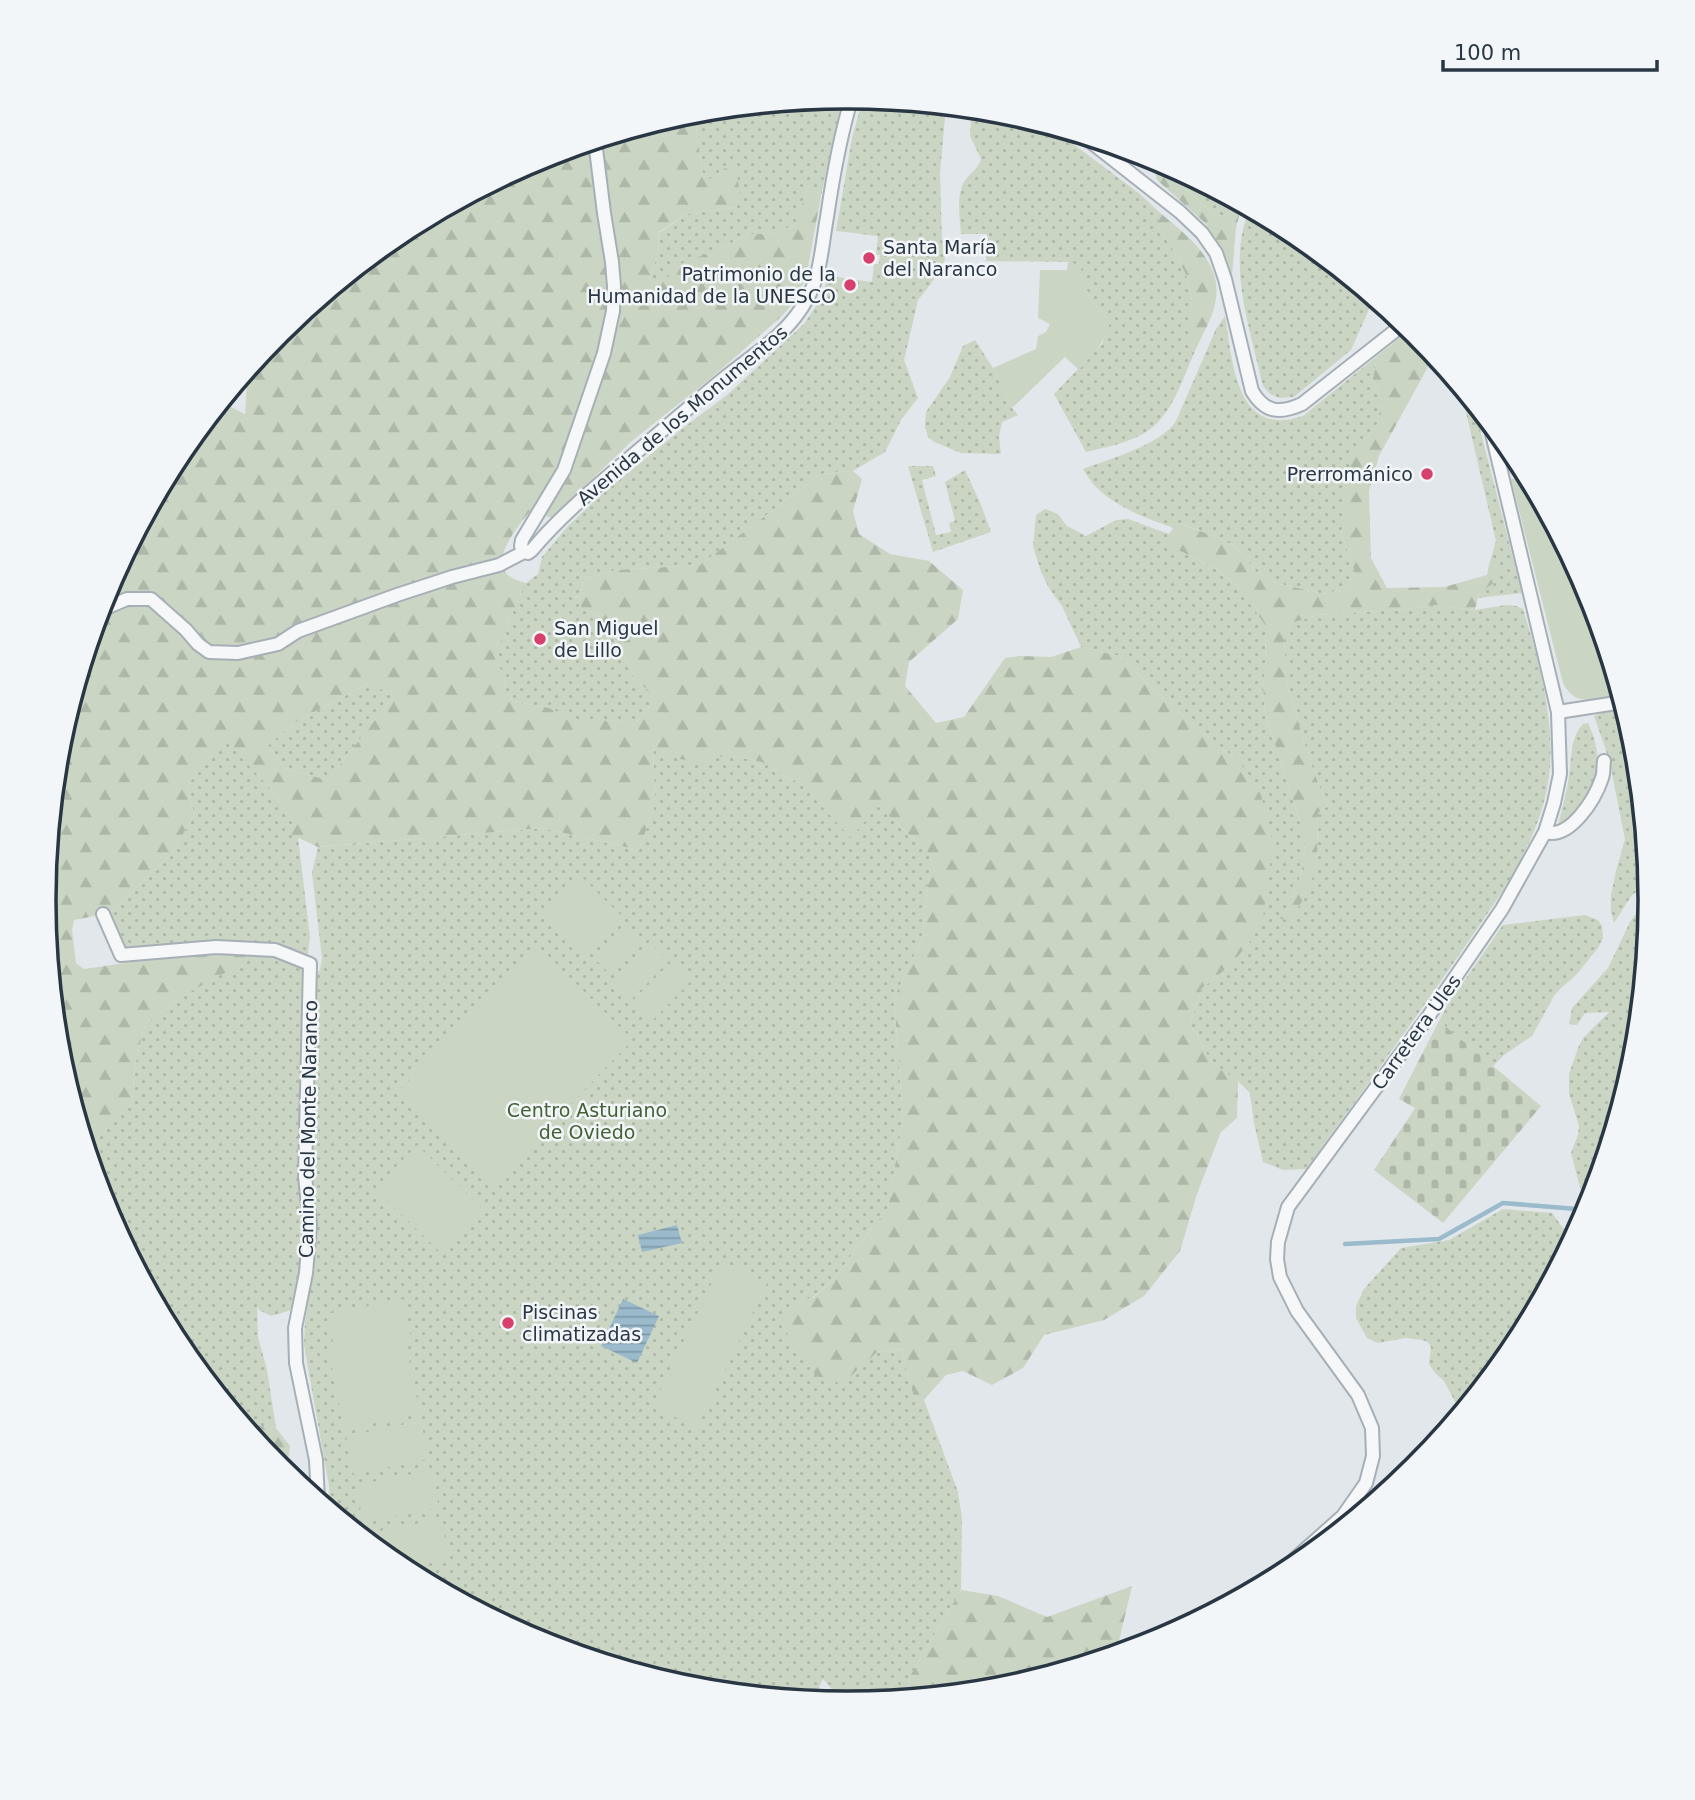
<svg xmlns="http://www.w3.org/2000/svg" width="1695" height="1800" viewBox="0 0 1695 1800" font-family="'DejaVu Sans',sans-serif">
	<style>
		.grass { fill: url(#grass-dots) }
		.forest { fill: url(#forest-firs); fill-rule: evenodd }
		.cemetery { fill: url(#cemetery-stones) }
		.garden { fill: #cad6c3 }
		.water { fill: url(#water-rules) }
		.lines { fill: none; stroke-linecap: round; stroke-linejoin: round }
		.stream { stroke: #9bbbcd; stroke-width: 4.5 }
		.minor-casing { stroke: #a7afb6; stroke-width: 16 }
		.minor { stroke: #f5f7f9; stroke-width: 12 }
		.poi-dot { fill: #d7406c; stroke: #f2f6f8; stroke-width: 2.5 }
		.labels { text-anchor: middle; dominant-baseline: central; stroke-width: 5; stroke-linejoin: round; paint-order: stroke }
		.poi-label { font-size: 19px; fill: #293745; stroke: #f2f6f8; text-anchor: start }
		.street-label { font-size: 19px; fill: #293745; stroke: #f2f6f8 }
		.park-label { font-size: 19px; fill: #446135; stroke: #f2f6f8 }
		.rim { fill: none; stroke: #293745; stroke-width: 3.5 }
	</style>
	<defs>
		<pattern id="grass-dots" width="8" height="8" patternUnits="userSpaceOnUse" patternTransform="scale(1.75)"><rect width="8" height="8" fill="#cad6c3"/><path d="M2 2h.1M6 6h.1" fill="none" stroke="#aeb8a9" stroke-width="1.8" stroke-linecap="round"/></pattern>
		<pattern id="forest-firs" width="22" height="20" patternUnits="userSpaceOnUse" patternTransform="scale(1.75)"><rect width="22" height="20" fill="#cad6c3"/><path d="M5 1l3.5 6h-7zM16 11l3.5 6h-7z" fill="#aeb8a9"/></pattern>
		<pattern id="cemetery-stones" width="16" height="16" patternUnits="userSpaceOnUse" patternTransform="scale(1.75)"><rect width="16" height="16" fill="#cad6c3"/><path d="M2 7V4a2 2 0 0 1 4 0v3zM10 15v-3a2 2 0 0 1 4 0v3z" fill="#aeb8a9"/></pattern>
		<pattern id="water-rules" width="6" height="5" patternUnits="userSpaceOnUse" patternTransform="scale(1.75)"><rect width="6" height="5" fill="#9bbbcd"/><path d="M0 2.5h6" fill="none" stroke="#7e99a8"/></pattern>
	</defs>
	<rect width="100%" height="100%" fill="#e2e7eb"/>
	<!-- grass -->
	<g class="grass">
		<path d="M843,97L821,196L809,185L796,223L780,232L747,235L719,249L665,282H654L650,279L658,253L659,233L686,214L737,207L727,167L708,181L703,176L694,111Z"/>
		<path d="M863,98L946,106L940,173L942,240L945,260L930,285L918,300L904,360L918,398L901,420L885,452L853,471L821,474L700,565L616,570L585,578L580,595L575,597L584,610L598,614L626,659L635,681L647,689L652,700L649,707L633,726L621,720L581,723L549,708L513,701L506,693L505,679L495,658V648L505,636L510,617L526,583L538,574L542,557L568,526L601,495L679,431L727,395L804,324L818,303L829,276L872,282L874,264H879L880,255H876L878,236L836,231L852,138Z"/>
		<path d="M972,109L1005,112L1048,125L1140,194L1158,211V227L1176,254L1187,277L1192,301L1190,343L1196,349C1183,377 1174,412 1149,430C1131,443 1106,447 1086,452L1054,394L1102,344L1110,322L1089,297L1080,266L1068,262L986,261L987,234H961C960,218 956,197 964,182C969,173 978,170 981,159L970,136Z"/>
		<path d="M1167,164L1234,200L1231,212L1223,216L1214,215L1188,191Z"/>
		<path d="M1250,208L1294,232L1374,298L1351,350L1294,397L1279,398L1270,394L1263,386L1260,374C1248,321 1227,261 1250,208Z"/>
		<path d="M1225,316C1233,361 1235,439 1303,416L1377,356L1373,379L1382,401L1376,428L1360,445L1346,488V516L1341,532L1355,572L1348,588L1324,594L1280,584L1257,573L1249,562L1235,546L1203,532L1178,523L1174,528C1147,519 1116,507 1096,487C1091,482 1087,475 1083,469C1109,459 1161,445 1176,421L1216,329Z"/>
		<path d="M975,340L993,368L1012,408L1018,415L1002,422L999,436L1001,454L961,453L934,442L928,437L925,427L926,412L950,377L963,346Z"/>
		<path d="M1461,391H1464L1473,402L1522,593L1478,598L1479,593L1496,566L1489,565L1496,541Z"/>
		<path d="M908,466H933L936,476L922,480L936,535L951,532L949,523L955,521L945,482L965,470L981,505L991,532L933,552Z"/>
		<path d="M1045,509L1058,514L1067,526L1086,536L1116,520L1128,519L1169,534L1172,547L1217,569L1238,587L1269,629L1266,632L1265,672L1263,688L1265,713L1305,838L1304,859L1298,885L1281,919L1317,864L1318,813L1328,806L1320,788L1309,758L1286,681L1284,635L1292,623L1317,615L1406,609L1434,605L1475,610L1506,605L1517,606L1523,609C1539,660 1556,723 1549,776C1540,845 1495,902 1457,958C1408,1029 1357,1099 1306,1169L1283,1170L1263,1162L1254,1123L1250,1093L1238,1081L1212,1063L1190,1025L1201,989L1232,964L1251,940L1240,762L1204,734L1163,698L1119,656L1081,647L1062,606L1050,590L1041,572L1033,546L1036,515Z"/>
		<path d="M371,682L393,697L328,780L285,769L268,745L299,720Z"/>
		<path d="M1626,711L1636,744L1650,883L1632,895L1614,923L1611,912V895L1616,871L1625,839L1609,759L1594,716L1605,712Z"/>
		<path d="M1588,723C1603,755 1602,786 1576,812C1570,818 1566,824 1558,825C1562,809 1567,792 1569,776C1572,757 1570,738 1583,724Z"/>
		<path d="M225,739L268,786L294,822L287,832L298,837L310,937L308,954L302,967L304,1016V1211C304,1244 300,1277 295,1309L271,1316L259,1310L257,1305L258,1337L267,1370L276,1428L242,1423L179,1346L105,1207L87,1148L132,1104L135,1066L143,1031L147,1022L188,993L220,949L128,964L121,955L103,914L110,913L170,855L194,816L188,784Z"/>
		<path d="M653,743L672,757L732,756L763,762L782,775L800,783L816,798L878,806L931,855L922,939L894,998L903,1118L888,1208L831,1282L781,1324L800,1351L877,1352L901,1349L914,1397L924,1400L958,1492L962,1518L961,1590L910,1676L908,1698L847,1704L838,1703V1696L823,1679L813,1700L690,1688L540,1642L401,1568L329,1509V1486L304,1345L305,1321L312,1277L315,1204L313,1173L312,1090L314,980L320,969L322,958L312,873L318,847L542,828L639,850L655,805Z"/>
		<path d="M1651,898L1636,1057L1590,1208L1589,1210H1586L1571,1153L1578,1135L1579,1126L1569,1094V1074L1578,1048L1583,1038L1609,1012L1585,1013L1577,1025L1569,1024L1572,1008L1608,968L1630,922L1644,902Z"/>
		<path d="M1585,915L1598,920L1602,926L1603,938L1598,948L1576,975L1561,988L1554,996L1532,1036L1504,1055L1493,1066L1439,1021L1448,1004L1503,925Z"/>
		<path d="M1503,1209L1552,1213L1566,1232L1571,1243L1516,1347L1461,1413L1444,1381L1435,1373L1429,1364L1431,1348L1429,1343L1423,1340L1405,1338L1378,1343L1367,1338L1356,1318V1306L1364,1289L1401,1248L1449,1240Z"/>
	</g>
	<!-- forest -->
	<g class="forest">
		<path d="M694,111L703,176L708,180L727,167L737,171L740,200L737,207L686,214L659,232L658,253L650,279L655,282H665L675,266L719,249L747,235L779,232L795,224L809,185L821,196L806,278L794,302L781,317L710,379L633,440L551,518L531,510C520,524 492,555 506,573C510,579 520,581 526,583L510,617L505,636L495,648V658L505,679L506,693L513,701L549,708L581,722L621,720L633,726L649,707L652,700L647,689L635,681L626,659L598,614L584,610L575,598L580,595L585,578L616,570L700,565L821,474L853,471L862,479L853,511L859,534L890,554L929,561L963,590L958,619L909,662L905,686L936,723L964,717L1005,658L1020,656L1051,657L1081,647L1119,656L1163,698L1204,734L1240,762L1261,795L1273,843L1263,918L1251,940L1232,964L1201,989L1190,1025L1212,1063L1238,1081L1237,1118L1221,1132L1197,1194L1180,1251L1144,1296L1104,1320L1044,1335L1023,1368L992,1385L963,1371L946,1375L924,1400L914,1397L901,1349L877,1352L842,1384L816,1376L781,1324L797,1299L813,1298L831,1282L888,1208L903,1118L894,998L922,939L931,855L878,806L851,838L800,783L782,775L762,762L732,756L713,757L702,764L672,757L653,744L655,805L639,850L542,828L318,847L286,832L294,822L268,786L225,740L188,784L194,816L170,855L110,913L74,920L72,930L76,963L84,969L220,949L256,956L188,993L147,1022L143,1031L135,1066L132,1104L87,1148L59,1056L44,900L59,743L105,592L179,453L221,402L245,414L248,369L279,331L401,231L540,157ZM371,682L393,697L328,780L285,769L268,745L299,720Z"/>
		<path d="M1150,156L1167,164L1188,191L1214,215L1223,216L1231,212L1234,200L1242,204L1236,228L1232,275L1225,255L1205,223L1157,180Z"/>
		<path d="M1158,211C1185,234 1225,262 1215,304C1212,319 1202,335 1196,349L1190,343L1189,337L1192,301L1187,277L1176,254L1158,227Z"/>
		<path d="M1412,328L1435,354L1379,456L1369,491L1371,558L1387,588L1444,587L1487,575L1489,565L1496,566L1499,575L1495,582L1479,593L1475,610L1434,605L1406,609L1317,615L1292,623L1284,635L1286,681L1309,758L1320,788L1328,806L1318,813L1317,864L1308,892L1290,920L1280,919C1298,889 1304,874 1305,838L1265,713L1263,688L1265,672L1266,632L1268,629L1238,587L1217,569L1172,547L1169,534L1177,523L1203,532L1235,546L1249,562L1257,573L1280,584L1324,594L1348,588L1355,572L1341,532L1346,516V488L1351,460L1360,445L1376,428L1382,401L1373,379L1377,356Z"/>
		<path d="M242,1423L276,1428L290,1446L286,1474L279,1468Z"/>
		<path d="M1132,1586L1116,1654L1004,1688L908,1698L910,1676L961,1590L998,1596L1047,1617Z"/>
	</g>
	<!-- cemetery -->
	<path class="cemetery" d="M1439,1021L1541,1106L1443,1223L1374,1170L1415,1108L1399,1099Z"/>
	<!-- garden -->
	<g class="garden">
		<path d="M1068,262L1080,265L1089,297L1110,322C1106,342 1092,355 1079,370L1065,357L1012,408L993,368L1036,349L1038,336L1046,332L1050,324L1038,318L1040,270H1067Z"/>
		<path d="M1520,478L1531,488L1535,489L1590,593L1621,694C1597,698 1576,709 1563,683L1511,479Z"/>
		<path d="M578,873L599,894L561,934L539,913Z"/>
		<path d="M602,897L624,918L585,958L563,937Z"/>
		<path d="M623,926L641,944L611,975L593,957Z"/>
		<path d="M649,942L669,961L630,1001L610,982Z"/>
		<path d="M539,947L633,1040L492,1184L398,1092Z"/>
		<path d="M671,963L690,982L651,1022L631,1003Z"/>
		<path d="M417,1145L485,1211L443,1255L375,1189Z"/>
		<path d="M722,1261L767,1283L697,1428L653,1406Z"/>
		<path d="M403,1299L411,1337L405,1338L420,1414L344,1429L329,1353L335,1351L327,1314Z"/>
		<path d="M421,1421L429,1459L353,1474L346,1436Z"/>
		<path d="M432,1470L439,1508L363,1523L356,1485Z"/>
		<path d="M441,1519L449,1558L400,1567L366,1540L365,1534Z"/>
	</g>
	<!-- water -->
	<g class="water">
		<path d="M677,1225L682,1243L642,1252L638,1235Z"/>
		<path d="M623,1299L659,1316L637,1363L601,1346Z"/>
	</g>
	<g class="lines">
		<!-- stream -->
		<path class="stream" d="M1345,1244L1439,1239L1503,1203L1589,1210"/>
		<defs>
			<g id="minor">
				<path d="M1082,135L1180,212L1202,233L1216,253L1225,279L1252,391C1265,413 1280,414 1302,404L1405,323"/>
				<path d="M524,552L521,546L522,540L564,470L604,353L613,311L614,286L612,262L604,213L595,141"/>
				<path d="M99,611L127,599H151L186,630L198,644L209,652L238,653L278,644L298,631L397,595L452,577L499,565L524,552L528,553L532,550C561,515 598,485 633,455C664,429 695,402 727,376C756,353 789,333 807,299C821,275 822,244 827,217C833,176 840,136 852,97"/>
				<path d="M1558,712L1623,702"/>
				<path d="M1545,832C1570,840 1595,799 1602,778C1604,773 1603,767 1604,761"/>
				<path d="M103,914L121,955L216,947L275,950L310,964L305,1176L310,1225L306,1273L295,1328L296,1363L316,1460L318,1500"/>
				<path d="M1271,1580L1343,1516L1366,1483L1373,1456L1372,1428L1358,1395L1297,1311L1280,1277L1277,1259L1278,1242L1288,1207L1428,1017L1502,909L1545,832L1554,803L1560,774L1558,712L1489,421"/>
			</g>
		</defs>
		<!-- minor casing -->
		<use href="#minor" class="minor-casing"/>
		<!-- minor -->
		<use href="#minor" class="minor"/>
	</g>
	<!-- markers -->
	<g class="poi-dot">
		<circle cx="869" cy="258" r="7"/>
		<circle cx="850" cy="285" r="7"/>
		<circle cx="1427" cy="474" r="7"/>
		<circle cx="540" cy="639" r="7"/>
		<circle cx="508" cy="1323" r="7"/>
	</g>
	<g class="labels">
		<!-- poi labels -->
		<g class="poi-label">
			<text x="883" y="247">Santa María<tspan x="883" dy="22">del Naranco</tspan></text>
			<text x="836" y="274" text-anchor="end">Patrimonio de la<tspan x="836" dy="22">Humanidad de la UNESCO</tspan></text>
			<text x="1413" y="474" text-anchor="end">Prerrománico</text>
			<text x="554" y="628">San Miguel<tspan x="554" dy="22">de Lillo</tspan></text>
			<text x="522" y="1312">Piscinas<tspan x="522" dy="22">climatizadas</tspan></text>
		</g>
		<!-- street labels -->
		<g class="street-label">
			<text transform="translate(682 415) rotate(-40)">Avenida de los Monumentos</text>
			<text transform="translate(1416 1032) rotate(-54)">Carretera Ules</text>
			<text transform="translate(308 1129) rotate(-89)">Camino del Monte Naranco</text>
		</g>
		<!-- park labels -->
		<g class="park-label">
			<text x="587" y="1110">Centro Asturiano<tspan x="587" dy="22">de Oviedo</tspan></text>
		</g>
	</g>
	<!-- crop -->
	<path d="M0 0H1695V1800H0ZM56 900a791 791 0 1 1 1582 0a791 791 0 1 1-1582 0Z" fill="#f2f6f8" fill-rule="evenodd"/>
	<path class="rim" d="M56 900a791 791 0 1 1 1582 0a791 791 0 1 1-1582 0Z"/>
	<!-- scale -->
	<path d="M1443 60v10h214v-10" fill="none" stroke="#293745" stroke-width="3.5"/>
	<text x="1454" y="60" font-size="21" fill="#293745" stroke="#f2f6f8" stroke-width="5" paint-order="stroke">100 m</text>
</svg>
